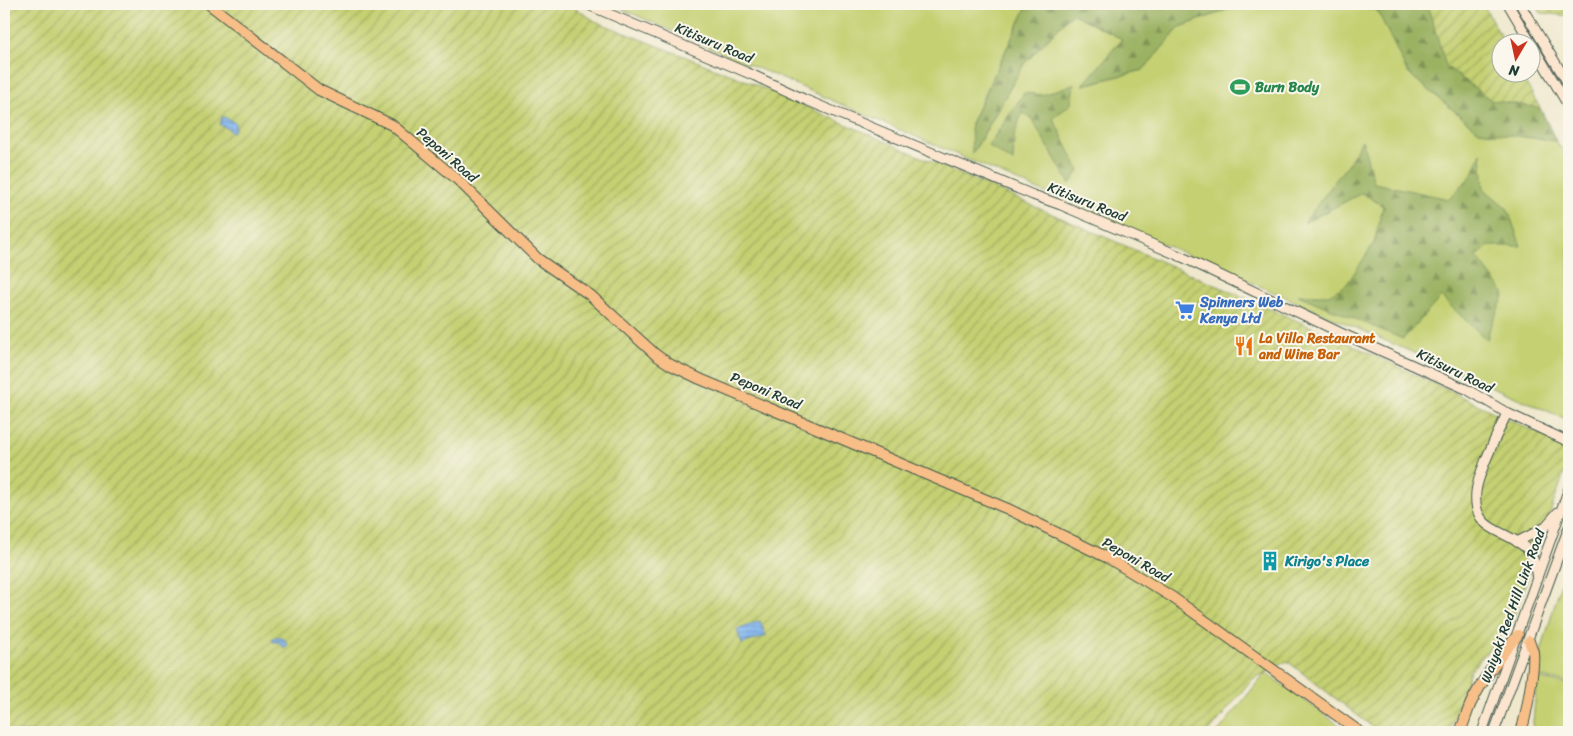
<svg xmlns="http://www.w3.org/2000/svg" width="1573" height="736" viewBox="0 0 1573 736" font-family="Sriracha,sans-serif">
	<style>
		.green { fill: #c4d072; stroke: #728653 }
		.forest { fill: url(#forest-firs); stroke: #5d784c }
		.garden { fill: url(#garden-furrows); stroke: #728653 }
		.water { fill: url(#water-rules); stroke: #507992 }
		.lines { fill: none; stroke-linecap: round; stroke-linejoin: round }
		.secondary-casing { stroke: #3e574b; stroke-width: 11 }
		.primary-casing { stroke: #3e574b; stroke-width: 12 }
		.secondary { stroke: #fce5cf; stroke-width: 9 }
		.primary { stroke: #f7be87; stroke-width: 10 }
		.labels { text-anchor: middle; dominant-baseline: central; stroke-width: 4; stroke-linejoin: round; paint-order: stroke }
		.street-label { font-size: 14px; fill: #1f3d34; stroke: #fbf7ec }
		.leisure-label { font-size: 14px; font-weight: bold; fill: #27864d; stroke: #fbf7ec; text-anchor: start }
		.shop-label { font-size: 14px; font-weight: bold; fill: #366cbe; stroke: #fbf7ec; text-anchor: start }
		.food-label { font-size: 14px; font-weight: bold; fill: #c56008; stroke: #fbf7ec; text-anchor: start }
		.culture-label { font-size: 14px; font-weight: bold; fill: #0d838f; stroke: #fbf7ec; text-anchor: start }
	</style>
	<defs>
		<pattern id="forest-firs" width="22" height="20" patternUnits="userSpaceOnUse" patternTransform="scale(1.25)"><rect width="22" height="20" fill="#9bb264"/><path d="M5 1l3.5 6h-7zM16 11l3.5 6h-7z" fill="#7e9253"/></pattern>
		<pattern id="garden-furrows" width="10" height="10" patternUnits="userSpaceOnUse" patternTransform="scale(1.25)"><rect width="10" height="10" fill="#c4d072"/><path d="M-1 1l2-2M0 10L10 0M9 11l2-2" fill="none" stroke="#9faa5e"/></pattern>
		<pattern id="water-rules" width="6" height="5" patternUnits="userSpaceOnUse" patternTransform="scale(1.25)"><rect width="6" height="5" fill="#81b5ef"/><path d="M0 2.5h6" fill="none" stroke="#6994c2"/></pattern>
	</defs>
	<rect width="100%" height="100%" fill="#fbf7ec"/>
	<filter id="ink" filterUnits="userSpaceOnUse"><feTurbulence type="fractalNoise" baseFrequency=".02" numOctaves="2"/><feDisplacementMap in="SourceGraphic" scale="10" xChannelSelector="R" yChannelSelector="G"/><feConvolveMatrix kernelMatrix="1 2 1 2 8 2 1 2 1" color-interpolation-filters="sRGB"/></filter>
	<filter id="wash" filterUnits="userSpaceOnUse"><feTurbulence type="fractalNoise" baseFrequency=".0096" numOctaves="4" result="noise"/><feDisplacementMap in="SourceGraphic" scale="20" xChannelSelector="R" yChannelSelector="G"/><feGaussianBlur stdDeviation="1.12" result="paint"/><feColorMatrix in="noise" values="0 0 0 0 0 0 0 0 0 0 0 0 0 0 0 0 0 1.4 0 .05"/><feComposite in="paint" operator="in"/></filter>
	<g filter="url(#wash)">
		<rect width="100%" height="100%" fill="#efe8cd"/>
		<!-- green -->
		<g class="green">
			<path d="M610,4H1028L971,123L973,153L1024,64L1072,13L1122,39L1084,85L1143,70L1180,27L1243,4H1339L1377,9L1408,73L1479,131L1556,141L1569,161V412L1566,419Z"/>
			<path d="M1569,568V683L1537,676L1538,662L1561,583Z"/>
			<path d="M1265,673H1266L1349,732H1218Z"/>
			<path d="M1537,678L1569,685V732H1532Z"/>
		</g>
		<!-- forest -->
		<g class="forest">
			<path d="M1028,4H1243L1180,27L1143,70L1083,85L1122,39L1072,13L1024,64L972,154L971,124Z"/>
			<path d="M1339,4H1427L1446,66L1491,100L1540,108L1556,141L1479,131L1408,73L1377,10Z"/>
			<path d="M1074,84L1071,104L1053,118L1079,171L1070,184L1031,118L1022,112L1014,137L1013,162L988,146L1024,93L1042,95Z"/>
			<path d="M1362,140L1374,183L1449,199L1473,174L1481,153L1484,189L1507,208L1521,246H1489L1476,256L1505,294L1489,331L1487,340L1441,297L1403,339L1298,295H1329L1347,284L1374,243L1383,206L1362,193L1304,223L1350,161Z"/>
		</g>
		<!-- garden -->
		<g class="garden">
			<path d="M4,4H569L595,21L747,81L1355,346L1569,448V459L1511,624L1470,671L1449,732H1379L1287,661L1251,680L1209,732H4Z"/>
			<path d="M1427,4H1483L1504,42H1500V72L1520,73L1540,108L1491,100L1446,66Z"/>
			<path d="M1535,4H1569V16L1541,13Z"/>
		</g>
		<!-- water -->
		<g class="water">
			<path d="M222,117H224L235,123V130L232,132L226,127L220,125Z"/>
			<path d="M760,621L766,636L742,644L737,630Z"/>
			<path d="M275,637H282L287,643V646L284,648L279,642H273L272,638Z"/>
		</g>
	</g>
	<g filter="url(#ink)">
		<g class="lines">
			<defs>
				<g id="secondary">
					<path d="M586,4L755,76L806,100L1033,195L1061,205L1182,257L1339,332L1468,390L1507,413L1569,442"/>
					<path d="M1508,4L1569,107"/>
					<path d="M1520,4L1569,85"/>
					<path d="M4,8V4"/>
					<path d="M1507,413C1498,433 1478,472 1476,492C1472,534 1507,528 1528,550C1535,557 1535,569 1537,579"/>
					<path d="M1517,542L1544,528L1558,512"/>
					<path d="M1482,732L1569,488"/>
					<path d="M1494,732L1569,527"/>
				</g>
				<g id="primary">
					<path d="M209,4L319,90L392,125L458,180L538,259L590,295L656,355L671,365L700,379L1008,509L1108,558L1172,597L1360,732"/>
					<path d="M1460,732C1464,723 1467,712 1471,703C1483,679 1500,656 1518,635"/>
					<path d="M1521,732C1526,717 1535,668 1533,652C1532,649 1530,645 1529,641"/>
				</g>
			</defs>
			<!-- secondary casing -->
			<use href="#secondary" class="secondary-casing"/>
			<!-- primary casing -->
			<use href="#primary" class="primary-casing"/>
			<!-- secondary -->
			<use href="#secondary" class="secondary"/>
			<!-- primary -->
			<use href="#primary" class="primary"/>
		</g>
	</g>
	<!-- icons -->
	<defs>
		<symbol id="stadium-bare" viewBox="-9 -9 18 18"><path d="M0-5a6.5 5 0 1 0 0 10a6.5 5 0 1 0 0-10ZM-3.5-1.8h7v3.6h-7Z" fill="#2e9e5b" stroke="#fbf7ec" stroke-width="2.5" paint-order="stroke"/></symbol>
		<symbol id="supermarket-bare" viewBox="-9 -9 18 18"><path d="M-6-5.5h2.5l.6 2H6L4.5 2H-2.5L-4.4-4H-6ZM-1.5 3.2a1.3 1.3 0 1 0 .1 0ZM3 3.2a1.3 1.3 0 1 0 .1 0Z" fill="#3f7fe0" stroke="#fbf7ec" stroke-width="2.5" paint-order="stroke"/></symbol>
		<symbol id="restaurant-bare" viewBox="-9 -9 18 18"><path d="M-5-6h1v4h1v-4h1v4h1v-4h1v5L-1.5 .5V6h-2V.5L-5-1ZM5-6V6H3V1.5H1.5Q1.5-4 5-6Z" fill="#e8710a" stroke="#fbf7ec" stroke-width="2.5" paint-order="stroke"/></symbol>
		<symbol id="building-bare" viewBox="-9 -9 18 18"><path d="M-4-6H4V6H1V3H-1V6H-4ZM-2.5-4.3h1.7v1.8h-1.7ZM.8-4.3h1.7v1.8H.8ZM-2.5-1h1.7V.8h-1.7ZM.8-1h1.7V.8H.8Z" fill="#0f9aa8" stroke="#fbf7ec" stroke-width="2.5" paint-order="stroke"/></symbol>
	</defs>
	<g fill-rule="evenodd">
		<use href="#stadium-bare" x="1226" y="73" width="28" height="28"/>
		<use href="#supermarket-bare" x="1171" y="296" width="28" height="28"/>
		<use href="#restaurant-bare" x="1230" y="332" width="28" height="28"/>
		<use href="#building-bare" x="1256" y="547" width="28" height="28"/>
	</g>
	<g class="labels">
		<!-- street labels -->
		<g class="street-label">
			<text transform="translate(714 43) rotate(23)">Kitisuru Road</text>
			<text transform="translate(447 155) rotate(41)">Peponi Road</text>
			<text transform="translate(1087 202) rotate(22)">Kitisuru Road</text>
			<text transform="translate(1455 371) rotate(26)">Kitisuru Road</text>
			<text transform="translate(766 391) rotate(23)">Peponi Road</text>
			<text transform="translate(1136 560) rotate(30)">Peponi Road</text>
			<text transform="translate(1513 606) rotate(-70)">Waiyaki Red Hill Link Road</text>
		</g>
		<!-- leisure labels -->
		<g class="leisure-label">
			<text x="1255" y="87">Burn Body</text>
		</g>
		<!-- shop labels -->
		<g class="shop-label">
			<text x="1200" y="302">Spinners Web<tspan x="1200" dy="16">Kenya Ltd</tspan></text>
		</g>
		<!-- food labels -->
		<g class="food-label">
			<text x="1259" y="338">La Villa Restaurant<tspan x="1259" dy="16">and Wine Bar</tspan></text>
		</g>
		<!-- culture labels -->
		<g class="culture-label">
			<text x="1285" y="561">Kirigo's Place</text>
		</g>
	</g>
	<!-- margin -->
	<rect width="1573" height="736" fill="none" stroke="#fbf7ec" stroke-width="20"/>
	<!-- north arrow -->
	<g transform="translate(1516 58) rotate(189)"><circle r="24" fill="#fbf7ec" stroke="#a3ada2"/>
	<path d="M0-4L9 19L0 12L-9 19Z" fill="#c8321e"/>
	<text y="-8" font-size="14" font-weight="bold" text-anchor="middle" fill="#1f3d34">N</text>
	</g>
</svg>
